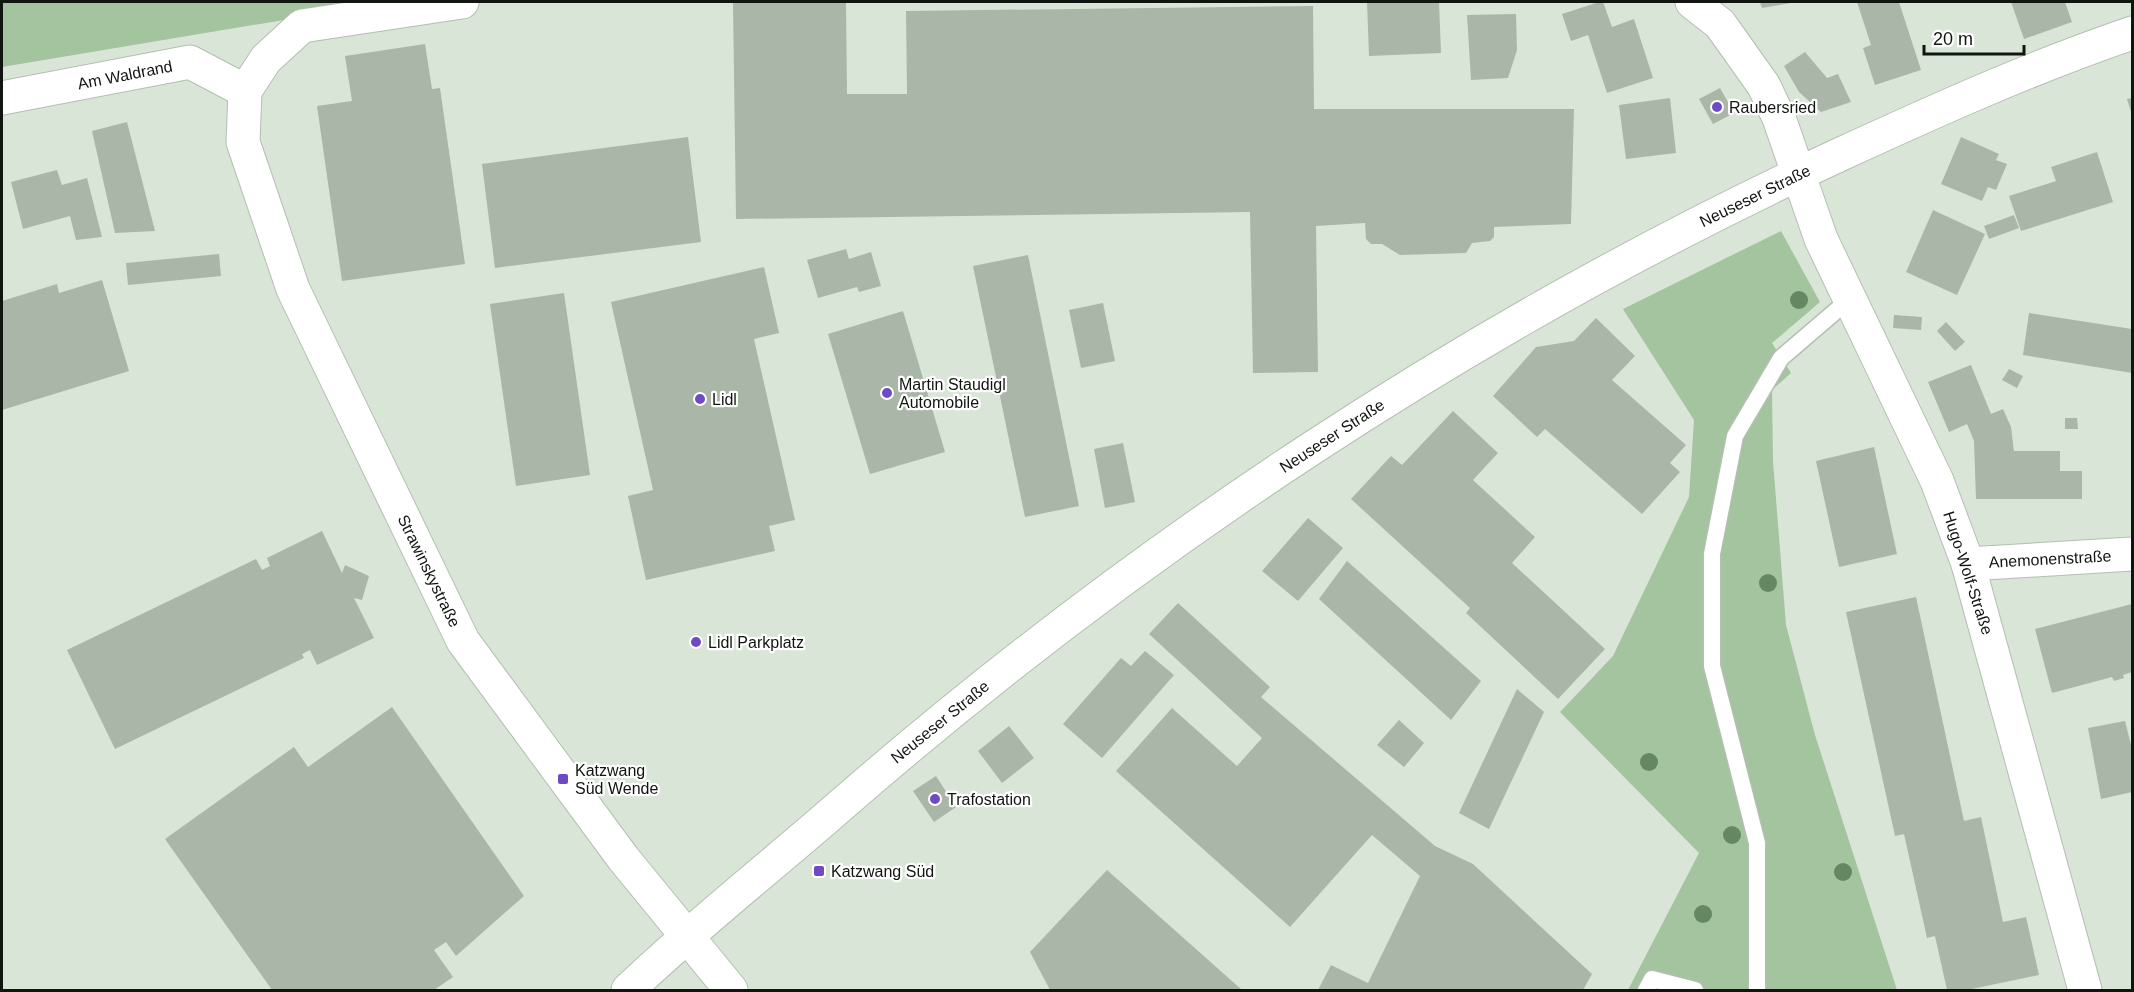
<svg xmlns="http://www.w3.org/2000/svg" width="2134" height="992" viewBox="0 0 2134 992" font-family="Arial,sans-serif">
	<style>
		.green { fill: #a3c49e }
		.building { fill: #aab6a8 }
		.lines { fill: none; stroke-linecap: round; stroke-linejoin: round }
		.lane-casing { stroke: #b3bfb1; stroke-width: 19 }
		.street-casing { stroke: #b3bfb1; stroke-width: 35 }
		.secondary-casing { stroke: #b3bfb1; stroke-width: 35 }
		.lane { stroke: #fff; stroke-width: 16 }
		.street { stroke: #fff; stroke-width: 33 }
		.secondary { stroke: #fff; stroke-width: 33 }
		.tree { fill: #658862 }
		.poi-dot { fill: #6e4bc4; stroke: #fff; stroke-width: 2 }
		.labels { text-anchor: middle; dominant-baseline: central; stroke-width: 4.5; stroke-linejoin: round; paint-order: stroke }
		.street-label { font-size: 16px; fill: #111510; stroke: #fff }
		.poi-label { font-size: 16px; fill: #111510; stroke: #fff; text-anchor: start }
	</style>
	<rect width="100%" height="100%" fill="#d9e6d7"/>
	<!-- green -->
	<g class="green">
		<path d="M2,2H391L2,67Z"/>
		<path d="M1781,231L1820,302L1772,343L1791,373L1772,390L1773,461L1786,625L1815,735L1897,990H1628L1699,853L1560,712L1613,656L1689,497L1694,420L1623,309Z"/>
	</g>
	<!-- building -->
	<g class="building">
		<path d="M733,2H846L847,94H907L906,11L1313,6L1314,109H1574L1571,224L1494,227V237L1490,241L1472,243L1466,253L1400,255L1382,244H1371L1366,239L1365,223L1316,226L1318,372L1253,373L1250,212L736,219Z"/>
		<path d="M1367,2H1439L1441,53L1369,56Z"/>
		<path d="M1599,2H1603L1612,27L1634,19L1653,78L1607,93L1588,35L1571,41L1562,14Z"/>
		<path d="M1760,2H1791V3L1762,8Z"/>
		<path d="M1857,2H1899L1921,70L1875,85L1863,48L1871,45Z"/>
		<path d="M2011,2H2065L2072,22L2024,39Z"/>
		<path d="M1516,14L1517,50L1508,78L1471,80L1467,15Z"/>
		<path d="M425,44L432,89L440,88L465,264L342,281L317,106L352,101L345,56Z"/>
		<path d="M1805,52L1827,78L1838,74L1851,102L1821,112L1799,92L1784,66Z"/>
		<path d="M1720,88L1734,113L1713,124L1699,99Z"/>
		<path d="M1670,98L1676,153L1626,159L1619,105Z"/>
		<path d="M2132,98V115L2127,99Z"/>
		<path d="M127,122L155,231L115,233L92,131Z"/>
		<path d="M688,137L701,242L495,268L482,164Z"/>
		<path d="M1961,137L1999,154L1996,160L2007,164L1996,190L1988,187L1982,201L1941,184Z"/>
		<path d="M2097,152L2113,202L2021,231L2009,196L2056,181L2051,167Z"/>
		<path d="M57,170L62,185L87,178L102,237L76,240L70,216L23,229L11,182Z"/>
		<path d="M1933,210L1985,234L1957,295L1906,272Z"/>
		<path d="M2014,215L2019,228L1989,239L1984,226Z"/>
		<path d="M846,249L849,259L871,252L881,286L859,292L857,287L818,298L807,260Z"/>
		<path d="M219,254L221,276L128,285L126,263Z"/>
		<path d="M1028,255L1079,506L1025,517L973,266Z"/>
		<path d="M764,267L779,333L754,339L795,520L769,526L775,551L646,580L628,496L653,490L611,302Z"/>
		<path d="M102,280L129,371L2,410V301L57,284L59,293Z"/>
		<path d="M564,293L590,475L516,486L490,304Z"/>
		<path d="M1103,303L1115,361L1081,368L1069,310Z"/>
		<path d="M903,311L945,452L870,474L828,334Z"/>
		<path d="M2029,313L2132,329V373L2023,355Z"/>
		<path d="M1894,315L1922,317L1921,330L1893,328Z"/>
		<path d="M1596,318L1635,356L1612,380L1686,445L1670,463L1680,472L1642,514L1545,429L1537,437L1493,396L1536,347L1574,341Z"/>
		<path d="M1946,322L1965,342L1955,351L1937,331Z"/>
		<path d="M1971,365L1991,414L2003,409L2011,427L2014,451H2060V471H2082V499H1976L1974,441L1967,424L1949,432L1928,382Z"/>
		<path d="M2009,369L2023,376L2017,388L2002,380Z"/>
		<path d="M1453,411L1498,453L1473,480L1535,537L1512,563L1605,649L1558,699L1466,613L1470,608L1351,499L1391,456L1402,465Z"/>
		<path d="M2065,418H2077L2078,429H2065Z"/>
		<path d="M1123,443L1135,502L1105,508L1094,449Z"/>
		<path d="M1874,447L1897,554L1839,567L1816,461Z"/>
		<path d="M1308,518L1343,548L1298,601L1262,571Z"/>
		<path d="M322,531L342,573L345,565L369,576L362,600L354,598L374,638L317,665L310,650L302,654L304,658L115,749L67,650L256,559L262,570L270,566L267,558Z"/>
		<path d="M1347,561L1481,681L1451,720L1319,599Z"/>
		<path d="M1916,597L1964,821L1981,817L2003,922L2026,917L2039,975L1967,990H1947L1935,936L1927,938L1904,834L1895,836L1846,612Z"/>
		<path d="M1178,603L1270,687L1261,697L1435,846L1473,864L1592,974L1583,990H1318L1331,965L1368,983L1420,876L1372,835L1290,927L1116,771L1172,708L1237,766L1262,738L1149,634Z"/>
		<path d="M2132,604V672L2123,675L2124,678L2114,681L2112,677L2052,693L2035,629Z"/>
		<path d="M1145,651L1174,675L1102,758L1063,724L1121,658L1131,666Z"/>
		<path d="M1517,689L1544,712L1489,829L1459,813Z"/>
		<path d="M392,707L524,896L456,956L446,942L434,950L453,977L434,990H272L165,839L294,747L308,767Z"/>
		<path d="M1399,720L1424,743L1404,767L1377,745Z"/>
		<path d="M2125,721L2132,749V792L2101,799L2088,728Z"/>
		<path d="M1009,726L1034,758L1002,783L978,751Z"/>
		<path d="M936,776L956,807L934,822L913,791Z"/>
		<path d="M1107,870L1242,990H1050L1030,952Z"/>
	</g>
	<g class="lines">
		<defs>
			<g id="lane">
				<path d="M1646,990L1652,979L1695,990"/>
				<path d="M1757,990V843L1712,666V554L1735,436L1781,358L1851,298"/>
			</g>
			<g id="street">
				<path d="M462,2L302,26L266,59L245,91L243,142L293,289L463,641L623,858L731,990"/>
				<path d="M1692,2L1720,24L1764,86L1779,118L1821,239L1937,481L1968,564L2085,990"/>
				<path d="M2,98L190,62L245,91"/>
				<path d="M1968,564L2132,554"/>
			</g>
			<path id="secondary" d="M628,990C693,928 764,872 832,813C1135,548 1475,323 1841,154C1937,110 2032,67 2132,33"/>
		</defs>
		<!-- lane casing -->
		<use href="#lane" class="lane-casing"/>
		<!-- street casing -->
		<use href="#street" class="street-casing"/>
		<!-- secondary casing -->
		<use href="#secondary" class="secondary-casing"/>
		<!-- lane -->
		<use href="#lane" class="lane"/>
		<!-- street -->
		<use href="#street" class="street"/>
		<!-- secondary -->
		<use href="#secondary" class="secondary"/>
	</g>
	<!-- trees -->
	<g class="tree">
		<circle cx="1799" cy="300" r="9"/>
		<circle cx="1768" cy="583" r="9"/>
		<circle cx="1649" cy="762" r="9"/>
		<circle cx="1732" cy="835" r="9"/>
		<circle cx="1843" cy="872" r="9"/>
		<circle cx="1703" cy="914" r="9"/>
	</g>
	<!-- markers -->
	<g class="poi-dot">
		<circle cx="1717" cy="107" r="6"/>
		<circle cx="887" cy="393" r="6"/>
		<circle cx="700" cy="399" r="6"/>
		<circle cx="696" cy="642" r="6"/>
		<rect x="557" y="773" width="12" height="12" rx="3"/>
		<circle cx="935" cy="799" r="6"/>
		<rect x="813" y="865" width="12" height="12" rx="3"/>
	</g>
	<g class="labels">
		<!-- street labels -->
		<g class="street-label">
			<text transform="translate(125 75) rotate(-11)">Am Waldrand</text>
			<text transform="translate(1755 196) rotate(-26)">Neuseser Straße</text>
			<text transform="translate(1332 436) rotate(-33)">Neuseser Straße</text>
			<text transform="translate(2050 559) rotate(-3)">Anemonenstraße</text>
			<text transform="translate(429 571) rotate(64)">Strawinskystraße</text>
			<text transform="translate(1968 573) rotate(72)">Hugo-Wolf-Straße</text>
			<text transform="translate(940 722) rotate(-39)">Neuseser Straße</text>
		</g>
		<!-- poi labels -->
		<g class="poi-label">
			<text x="1729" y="107">Raubersried</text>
			<text x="899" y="384">Martin Staudigl<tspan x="899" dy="18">Automobile</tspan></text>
			<text x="712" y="399">Lidl</text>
			<text x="708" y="642">Lidl Parkplatz</text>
			<text x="575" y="770">Katzwang<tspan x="575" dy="18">Süd Wende</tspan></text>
			<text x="947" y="799">Trafostation</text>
			<text x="831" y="871">Katzwang Süd</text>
		</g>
	</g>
	<!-- border -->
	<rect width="2134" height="992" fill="none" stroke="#111510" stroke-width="6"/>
	<!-- scale -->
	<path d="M1924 45v9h100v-9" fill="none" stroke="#111510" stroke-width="3"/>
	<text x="1933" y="45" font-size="18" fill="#111510" stroke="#ffffff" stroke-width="4.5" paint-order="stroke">20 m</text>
</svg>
